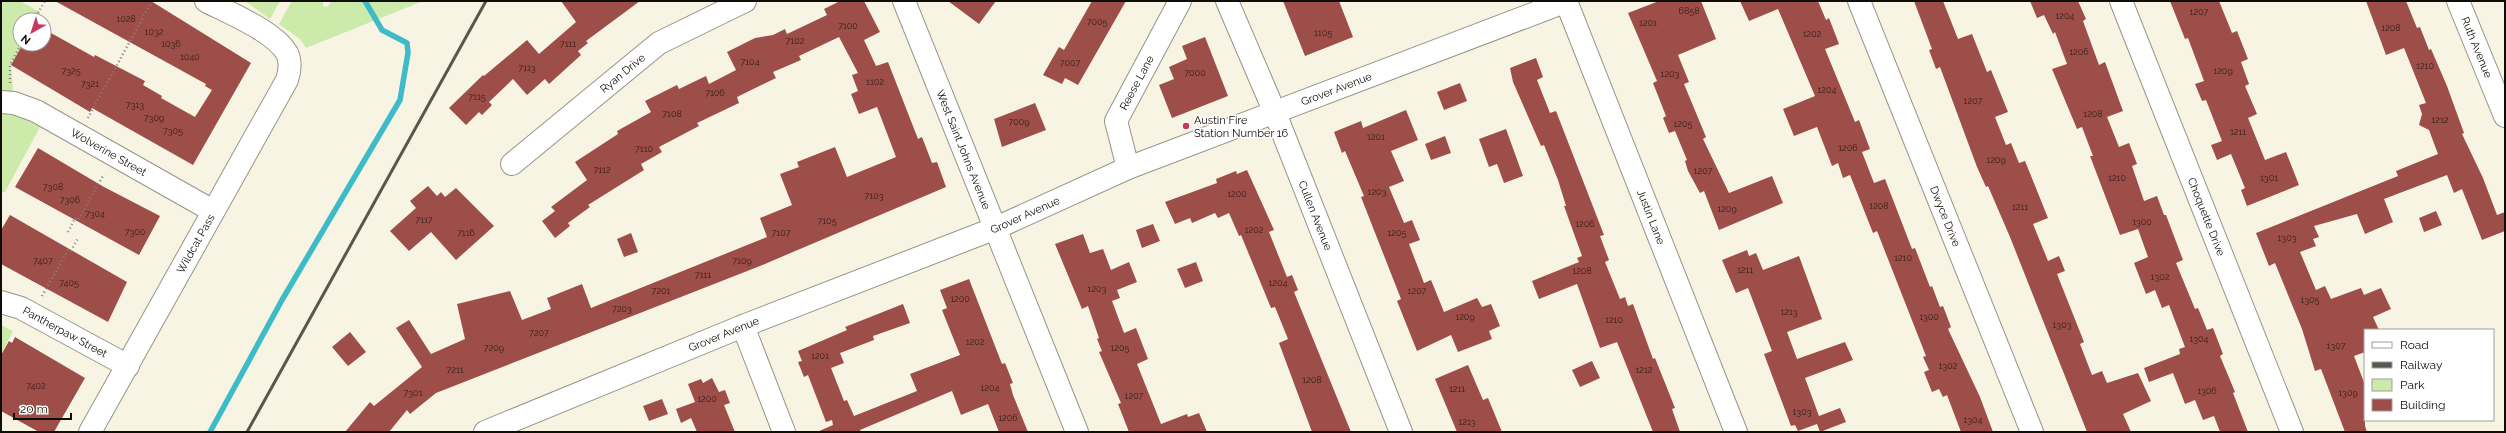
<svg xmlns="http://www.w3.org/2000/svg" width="2506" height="433" viewBox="0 0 2506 433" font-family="Raleway,sans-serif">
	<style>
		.green { fill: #cceaaa }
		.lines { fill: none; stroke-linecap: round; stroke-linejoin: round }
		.stream { stroke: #3dbbc7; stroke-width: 5.5 }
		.building { fill: #9e4e48 }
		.minor-casing { stroke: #989486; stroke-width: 24 }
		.path { stroke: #858379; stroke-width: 2.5; stroke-dasharray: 1 3; stroke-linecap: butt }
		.minor { stroke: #fff; stroke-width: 22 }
		.rail { stroke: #58564e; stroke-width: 3 }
		.poi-dot { fill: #c9395e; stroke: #fff; stroke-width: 1.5 }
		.labels { text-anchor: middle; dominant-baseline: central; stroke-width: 3; stroke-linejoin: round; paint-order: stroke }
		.number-label { font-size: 9px; fill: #321d18 }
		.street-label { font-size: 11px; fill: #0e0d08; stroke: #fff }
		.poi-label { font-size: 11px; fill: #0e0d08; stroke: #fff; text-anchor: start }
	</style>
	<rect width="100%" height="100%" fill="#f7f4e4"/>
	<!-- green -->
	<g class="green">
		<path d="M1,1H20L40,12L36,20H20V44H23L11,65L13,92H1Z"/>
		<path d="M245,1H280L270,19Z"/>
		<path d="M292,1H323V6L327,7L332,1H423L306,48L300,39L279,24Z"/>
		<path d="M1,113L19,116L40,127L5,192H1Z"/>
		<path d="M1,325L13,331L1,354Z"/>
	</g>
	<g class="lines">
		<!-- stream -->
		<path class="stream" d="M210,432L282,300L400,100L408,53L407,43L382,30L365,1"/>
	</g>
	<!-- building -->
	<g class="building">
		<path d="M55,1H151L251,63L193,165L92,108L90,112L11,65L23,44H44V32L50,35L51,33L94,57L95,55L145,81L143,85L162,96L161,98L195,117L212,90L205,86L206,84Z"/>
		<path d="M561,1H640L586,41L588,43L578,51L581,55L549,84L545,79L527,95L513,79L489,102L492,105L482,115L479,112L466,125L449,108L483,75L484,76L527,40L539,54L576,22Z"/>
		<path d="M840,1H864L880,32L864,40L876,66L888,62L918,139L922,137L932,163L937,162L946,187L760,266L436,393L410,414L407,410L389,432H345L370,402L374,406L422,367L396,328L409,320L431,354L465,339L457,304L510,291L522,320L551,309L547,298L582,284L591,308L767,237L760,218L792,205L780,174L799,167L797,162L835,147L847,177L896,157L877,107L859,114L851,94L858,91L852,75L858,73L839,37L799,56L801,60L773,72L776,78L737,97L739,103L697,123L699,126L659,147L662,152L641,164L644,170L588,205L590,207L568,223L570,226L555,238L542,221L555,211L551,207L587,180L575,162L618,134L617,131L651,112L645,101L677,85L679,89L706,76L709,84L736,70L727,52L755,38L773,35L785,29L787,34L827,15L824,9Z"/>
		<path d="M948,1H996L979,24Z"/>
		<path d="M1092,1H1126L1078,85L1065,78L1062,84L1043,75L1059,47L1064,50Z"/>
		<path d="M1283,1H1339L1353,37L1305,56Z"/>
		<path d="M1659,1H1701L1716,39L1678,55L1689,82L1684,84L1706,137L1703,139L1729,193L1772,176L1783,203L1719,230L1704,191L1700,193L1688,171L1685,161L1687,160L1675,131L1669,133L1663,118L1666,116L1653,83L1657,81L1628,13Z"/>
		<path d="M1740,1H1818L1826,20L1829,18L1839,44L1825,49L1855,122L1859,120L1870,149L1862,152L1874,183L1885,179L1912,249L1915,248L1930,287L1932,286L1940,307L1943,306L1951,327L1948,329L1980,397L1993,432H1961L1947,395L1943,397L1939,389L1932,392L1924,372L1929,370L1923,357L1926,356L1877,231L1873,233L1850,175L1843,178L1838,163L1832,166L1817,127L1794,136L1783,109L1815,96L1778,9L1749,21Z"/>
		<path d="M1914,1H1943L1958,39L1972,34L1987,72L1991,70L2008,112L1995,117L2006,145L2011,143L2019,163L2025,161L2048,218L2033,224L2048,261L2059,256L2065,271L2057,274L2084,342L2080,344L2092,375L2102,371L2107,383L2138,373L2151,401L2123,414L2131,432H2087L2010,237L1988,186L1986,187L1977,167L1940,67L1936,69L1929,50L1932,49Z"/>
		<path d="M2030,1H2078L2086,19L2083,21L2099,65L2105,62L2123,111L2107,117L2119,147L2129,143L2137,164L2132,166L2144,201L2157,196L2164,215H2166L2183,260L2176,263L2195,309L2198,308L2207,330L2213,328L2223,354L2220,356L2235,392L2233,393L2248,432H2220L2214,416L2203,420L2195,400L2185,404L2173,373L2149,382L2144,368L2180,354L2179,349L2185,347L2169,305L2162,308L2155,290L2146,294L2134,263L2148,257L2138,229L2120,235L2090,156H2093L2082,127L2077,129L2052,69L2067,64L2055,32L2053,34L2044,15L2037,18Z"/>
		<path d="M2170,1H2219L2232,33L2237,31L2248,59L2241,62L2249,84L2245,86L2257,114L2248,118L2265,160L2286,152L2299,185L2247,206L2241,190L2245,188L2231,154L2217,160L2211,145L2222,141L2206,100L2202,101L2195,84L2204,81L2188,38L2185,39Z"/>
		<path d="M2366,1H2406L2417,28L2420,27L2429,50L2431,49L2447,86L2464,133L2462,134L2483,178L2497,215L2505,212V231L2482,240L2462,189L2454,193L2447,175L2384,199L2393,222L2365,234L2357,214L2314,226L2319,237L2313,239L2316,246L2300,252L2316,290L2325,286L2331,299L2361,288L2364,295L2381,288L2391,309L2373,317L2379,330H2365V352L2354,356L2365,385V426L2367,432H2345L2321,369L2315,371L2302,329L2275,263L2269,266L2256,233L2398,176L2396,171L2438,154L2429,130L2419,125L2422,114L2419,105L2426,103L2404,48L2386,55Z"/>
		<path d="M1205,37L1228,96L1172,118L1159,85L1174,79L1169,67L1187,59L1182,46Z"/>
		<path d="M1536,58L1543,77L1537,80L1550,113L1556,111L1604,235L1600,236L1609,260L1605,262L1620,299L1625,297L1628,306L1633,304L1653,359L1655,358L1675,408L1672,409L1680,432H1653L1617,342L1600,348L1577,284L1539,299L1532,281L1579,262L1577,258L1582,256L1564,206H1566L1558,180L1544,145L1541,146L1513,82L1510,68Z"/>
		<path d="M1460,83L1467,101L1444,110L1437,92Z"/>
		<path d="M1035,103L1046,130L1002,147L994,119Z"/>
		<path d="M1406,110L1418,140L1391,151L1404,181L1389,187L1404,223L1412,220L1420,240L1409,244L1424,283L1431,280L1444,312L1477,298L1482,307L1491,304L1500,326L1489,331L1492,339L1458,352L1451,335L1417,351L1397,301L1401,299L1361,197L1364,196L1345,151L1342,153L1334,132L1361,121L1363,128Z"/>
		<path d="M1506,129L1523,176L1504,183L1497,164L1489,167L1479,139Z"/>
		<path d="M1445,136L1451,153L1431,160L1425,144Z"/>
		<path d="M38,148L104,187L160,216L139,255L15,187Z"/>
		<path d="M1247,170L1274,230L1269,232L1287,277L1292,275L1298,290L1294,292L1351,432H1312L1279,343L1288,339L1275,307L1271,308L1241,235L1239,236L1229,213L1218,218L1215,213L1192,223L1190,218L1175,224L1165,202L1217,183L1216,179L1236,171L1237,174Z"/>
		<path d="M428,186L437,196L441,192L445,197L456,188L494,226L456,260L431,232L409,251L390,231L416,208L410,201Z"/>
		<path d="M2436,211L2442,225L2424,232L2419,218Z"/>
		<path d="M10,215L127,282L108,322L1,264V230Z"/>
		<path d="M1153,224L1160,241L1142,248L1136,230Z"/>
		<path d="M631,233L638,252L624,257L617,239Z"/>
		<path d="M1083,234L1090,253L1103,249L1111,270L1129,262L1137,282L1117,290L1120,298L1112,301L1124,333L1136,328L1148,359L1137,364L1161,424L1187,414L1188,417L1199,413L1207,432H1129L1118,404L1121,403L1099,352L1102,351L1097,339L1099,338L1088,306L1082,309L1055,244Z"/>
		<path d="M1747,250L1749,256L1756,253L1763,270L1799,256L1822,319L1787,332L1797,359L1845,342L1853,360L1805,378L1819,416L1840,408L1846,422L1820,432L1817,424L1798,431L1795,425L1791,426L1764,354L1772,351L1748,288L1736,293L1722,260Z"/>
		<path d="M1196,262L1203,281L1185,288L1177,269Z"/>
		<path d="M969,279L1002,364L1005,363L1013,383L1010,384L1013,395L1028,432H999L988,404L961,415L952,391L860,430L861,432H817L833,425L832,420L826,422L808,375L804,377L798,362L802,361L798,351L847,330L845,327L903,304L910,323L873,336L874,340L840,353L844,363L831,368L844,401L847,400L854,416L917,391L910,374L960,355L942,310L947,308L940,290Z"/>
		<path d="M350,332L366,352L348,366L332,347Z"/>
		<path d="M15,337L85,378L54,432H39L1,411V355L9,341L12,343Z"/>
		<path d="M1592,361L1600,378L1580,387L1572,370Z"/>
		<path d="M1468,365L1483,400L1488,398L1502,432H1457L1435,379Z"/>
		<path d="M712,378L719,392L725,390L730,403L724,405L735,432H697L691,418L681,423L676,409L695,402L688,384L701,379L703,383Z"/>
		<path d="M662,399L668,414L649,421L643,406Z"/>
	</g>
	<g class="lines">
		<defs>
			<g id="minor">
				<path id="s1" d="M904,1L1077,432"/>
				<path id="s2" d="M1227,1L1275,113L1401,432"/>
				<path id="s3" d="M1566,1L1736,432"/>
				<path id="s4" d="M1859,1L2032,432"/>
				<path id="s5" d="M2121,1L2292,432"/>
				<path id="s6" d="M2458,1L2505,116"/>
				<path id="s7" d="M1,102L14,103L36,111L213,211"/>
				<path id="s8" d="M512,164L659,43L745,1"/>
				<path id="s9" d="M1128,168L1116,121L1180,1"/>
				<path id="s10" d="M1,302L21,308L128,366"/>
				<path d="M743,326L784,432"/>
				<path id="s11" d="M90,432L287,80C290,71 291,62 287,53C274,31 229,13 206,1"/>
				<path id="s12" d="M485,432L743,326L996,228L1128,168L1567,1"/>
			</g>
		</defs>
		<!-- minor casing -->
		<use href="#minor" class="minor-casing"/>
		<!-- path -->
		<g class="path">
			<path d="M34,20L45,1"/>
			<path d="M10,83V65L21,44"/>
			<path d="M88,118L152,1"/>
			<path d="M68,232L75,218L78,220L104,174"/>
			<path d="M42,296L68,250L71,251L78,238"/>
		</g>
		<!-- minor -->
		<use href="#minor" class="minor"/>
		<!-- rail -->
		<path class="rail" d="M247,432L486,1"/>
	</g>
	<!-- markers -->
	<circle class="poi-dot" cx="1186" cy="126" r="4"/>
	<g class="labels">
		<!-- number labels -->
		<g class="number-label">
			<text x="1689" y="11">6858</text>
			<text x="2199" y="12">1207</text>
			<text x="2065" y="16">1204</text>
			<text x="126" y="19">1028</text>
			<text x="1097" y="22">7005</text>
			<text x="1648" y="23">1201</text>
			<text x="848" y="26">7100</text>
			<text x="2391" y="28">1208</text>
			<text x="154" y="32">1032</text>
			<text x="1323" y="33">1105</text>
			<text x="1812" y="34">1202</text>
			<text x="795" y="41">7102</text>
			<text x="171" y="44">1036</text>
			<text x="568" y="44">7111</text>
			<text x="2079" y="52">1206</text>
			<text x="190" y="57">1040</text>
			<text x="750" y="62">7104</text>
			<text x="1070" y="63">7007</text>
			<text x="2425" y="66">1210</text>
			<text x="527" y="68">7113</text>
			<text x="71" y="71">7325</text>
			<text x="2223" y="71">1209</text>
			<text x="1195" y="73">7000</text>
			<text x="1670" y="74">1203</text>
			<text x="875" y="82">1102</text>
			<text x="90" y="84">7321</text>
			<text x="1827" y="90">1204</text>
			<text x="715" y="93">7106</text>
			<text x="477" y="97">7115</text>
			<text x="1973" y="101">1207</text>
			<text x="135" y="105">7313</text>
			<text x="672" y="114">7108</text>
			<text x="2093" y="114">1208</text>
			<text x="154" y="118">7309</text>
			<text x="2440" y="120">1212</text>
			<text x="1019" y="122">7009</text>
			<text x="1683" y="124">1205</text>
			<text x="173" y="131">7305</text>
			<text x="2238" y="132">1211</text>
			<text x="1376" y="137">1201</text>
			<text x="1848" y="148">1206</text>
			<text x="644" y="149">7110</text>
			<text x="1996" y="160">1209</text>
			<text x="602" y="170">7112</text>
			<text x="1703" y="171">1207</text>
			<text x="2117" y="178">1210</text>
			<text x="2269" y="178">1301</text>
			<text x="53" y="187">7308</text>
			<text x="1377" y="192">1203</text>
			<text x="1237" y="194">1200</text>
			<text x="874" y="196">7103</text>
			<text x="70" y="200">7306</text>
			<text x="1879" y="206">1208</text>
			<text x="2020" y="207">1211</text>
			<text x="1727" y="209">1209</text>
			<text x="95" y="214">7304</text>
			<text x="424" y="220">7117</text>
			<text x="827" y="221">7105</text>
			<text x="2142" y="222">1300</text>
			<text x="1585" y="224">1206</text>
			<text x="1254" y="230">1202</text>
			<text x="135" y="232">7300</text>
			<text x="466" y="233">7116</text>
			<text x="781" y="233">7107</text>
			<text x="1397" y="233">1205</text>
			<text x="2287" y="238">1303</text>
			<text x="1903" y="258">1210</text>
			<text x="43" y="261">7407</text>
			<text x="742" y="261">7109</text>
			<text x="1745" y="270">1211</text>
			<text x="1582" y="271">1208</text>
			<text x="703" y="275">7111</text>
			<text x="2160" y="277">1302</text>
			<text x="69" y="283">7405</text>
			<text x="1278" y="283">1204</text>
			<text x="1097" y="289">1203</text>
			<text x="661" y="291">7201</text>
			<text x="1417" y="291">1207</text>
			<text x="960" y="299">1200</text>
			<text x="2310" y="300">1305</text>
			<text x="622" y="309">7203</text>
			<text x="1789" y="312">1213</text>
			<text x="1465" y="317">1209</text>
			<text x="1929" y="317">1300</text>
			<text x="1614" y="320">1210</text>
			<text x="2062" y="325">1303</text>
			<text x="539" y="333">7207</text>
			<text x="2199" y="339">1304</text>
			<text x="975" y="342">1202</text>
			<text x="2336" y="346">1307</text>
			<text x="494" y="348">7209</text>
			<text x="1120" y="348">1205</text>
			<text x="820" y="356">1201</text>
			<text x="1948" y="366">1302</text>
			<text x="455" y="370">7211</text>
			<text x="1644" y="370">1212</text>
			<text x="1312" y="380">1208</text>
			<text x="36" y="386">7402</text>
			<text x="990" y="388">1204</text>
			<text x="1457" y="389">1211</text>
			<text x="2207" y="391">1306</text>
			<text x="413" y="393">7301</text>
			<text x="2348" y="393">1309</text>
			<text x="1134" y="396">1207</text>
			<text x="707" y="399">1200</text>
			<text x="1802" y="412">1303</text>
			<text x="1008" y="418">1206</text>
			<text x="1973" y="420">1304</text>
			<text x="1467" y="422">1213</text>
		</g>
		<!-- street labels -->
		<g class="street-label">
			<text stroke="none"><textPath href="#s6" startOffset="50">Ruth Avenue</textPath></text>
			<text stroke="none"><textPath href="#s8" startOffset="143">Ryan Drive</textPath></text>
			<text stroke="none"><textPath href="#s9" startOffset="92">Reese Lane</textPath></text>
			<text stroke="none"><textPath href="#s12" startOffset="918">Grover Avenue</textPath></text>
			<text stroke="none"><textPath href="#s1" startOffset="160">West Saint Johns Avenue</textPath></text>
			<text stroke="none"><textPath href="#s7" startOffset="120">Wolverine Street</textPath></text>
			<text stroke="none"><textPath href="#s12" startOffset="582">Grover Avenue</textPath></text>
			<text stroke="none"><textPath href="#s2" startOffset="232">Cullen Avenue</textPath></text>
			<text stroke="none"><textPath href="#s3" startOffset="232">Justin Lane</textPath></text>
			<text stroke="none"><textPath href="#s4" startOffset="232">Dwyce Drive</textPath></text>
			<text stroke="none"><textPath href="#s5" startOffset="232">Choquette Drive</textPath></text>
			<text stroke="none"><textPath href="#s11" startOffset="216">Wildcat Pass</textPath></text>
			<text stroke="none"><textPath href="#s10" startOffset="71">Pantherpaw Street</textPath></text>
			<text stroke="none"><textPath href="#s12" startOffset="258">Grover Avenue</textPath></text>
		</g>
		<!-- poi labels -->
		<g class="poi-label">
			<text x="1194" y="120">Austin Fire<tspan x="1194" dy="13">Station Number 16</tspan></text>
		</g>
	</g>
	<!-- border -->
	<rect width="2506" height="433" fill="none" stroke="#0e0d08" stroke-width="4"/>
	<!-- legend -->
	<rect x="2364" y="329" width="130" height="92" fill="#ffffff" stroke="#9f9e9c"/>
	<rect x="2372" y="342" width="20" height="6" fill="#ffffff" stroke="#9f9e9c"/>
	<text x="2400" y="349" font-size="12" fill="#0e0d08">Road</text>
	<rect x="2372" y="362" width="20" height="6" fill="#58564e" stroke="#9f9e9c"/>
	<text x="2400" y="369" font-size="12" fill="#0e0d08">Railway</text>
	<rect x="2372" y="379" width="20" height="12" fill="#cceaaa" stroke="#9f9e9c"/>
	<text x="2400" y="389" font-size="12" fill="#0e0d08">Park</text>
	<rect x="2372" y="399" width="20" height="12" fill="#9e4e48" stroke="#9f9e9c"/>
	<text x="2400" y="409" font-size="12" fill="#0e0d08">Building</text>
	<!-- north arrow -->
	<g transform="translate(32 32) rotate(219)"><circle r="19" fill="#ffffff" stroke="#9f9e9c"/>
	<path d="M0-3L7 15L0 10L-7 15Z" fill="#c9395e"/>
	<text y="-6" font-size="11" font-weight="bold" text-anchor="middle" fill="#0e0d08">N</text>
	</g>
	<!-- scale -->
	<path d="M14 413v6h57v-6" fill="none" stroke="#0e0d08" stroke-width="2"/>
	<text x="20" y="413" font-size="12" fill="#0e0d08" stroke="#ffffff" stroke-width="3" paint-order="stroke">20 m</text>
</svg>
